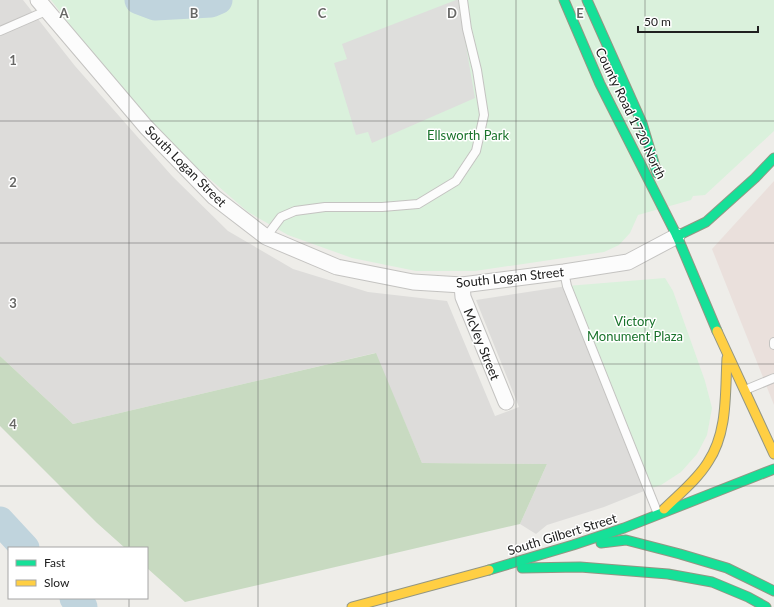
<svg xmlns="http://www.w3.org/2000/svg" width="774" height="607" viewBox="0 0 774 607" font-family="Lato,sans-serif">
	<style>
		.residential { fill: #dddcda }
		.commercial { fill: #eae0dc }
		.forest { fill: #c8dac1 }
		.park { fill: #daf1dc }
		.parking { fill: #dededc }
		.lines { fill: none; stroke-linecap: round; stroke-linejoin: round }
		.river { stroke: #c0d4dd; stroke-width: 29 }
		.lane-casing { stroke: #c4c3c1; stroke-width: 10 }
		.street-casing { stroke: #c4c3c1; stroke-width: 17 }
		.fast-casing { stroke: #939683; stroke-width: 11 }
		.slow-casing { stroke: #939683; stroke-width: 11 }
		.lane { stroke: #fcfcfc; stroke-width: 8 }
		.street { stroke: #fcfcfc; stroke-width: 15 }
		.fast { stroke: #16e098; stroke-width: 9 }
		.slow { stroke: #ffcf43; stroke-width: 9 }
		.grid { fill: none; stroke: #686866; stroke-width: 1; stroke-opacity: 0.55 }
		.labels { text-anchor: middle; dominant-baseline: central; stroke-width: 3; stroke-linejoin: round; paint-order: stroke }
		.street-label { font-size: 13px; fill: #202020; stroke: #fff }
		.park-label { font-size: 13px; fill: #19732b; stroke: #fff }
		.grid-label { font-size: 13px; text-anchor: middle; font-weight: bold; fill: #686866; stroke: #fff; stroke-width: 3; stroke-linejoin: round; paint-order: stroke }
	</style>
	<rect width="100%" height="100%" fill="#eeede9"/>
	<!-- residential -->
	<path class="residential" d="M0,0H23L75,66L172,176L228,231L293,269L368,292L447,301L495,416L519,407L476,300L567,286L649,489L604,507L547,525L536,534L520,524L547,464L422,463L375,353L73,424L0,356Z"/>
	<!-- commercial -->
	<path class="commercial" d="M774,181V405L712,249Z"/>
	<!-- forest -->
	<path class="forest" d="M376,353L422,463L547,464L520,524L185,602L147,568V548H125L97,523L0,426V356L73,424Z"/>
	<!-- park -->
	<g class="park">
		<path d="M51,0H774V131L705,195L693,196L691,200L638,215L630,233L619,245L604,252L475,271H416L352,258L288,235L248,212L174,148L87,47Z"/>
		<path d="M665,278L673,291L705,381L712,408L707,435L697,454L681,472L661,485L649,489L567,286Z"/>
	</g>
	<!-- parking -->
	<path class="parking" d="M456,0H458L475,98L372,143L368,132L356,135L334,63L347,59L342,44Z"/>
	<g class="lines">
		<!-- river -->
		<g class="river">
			<path d="M139,0L155,6L211,3L218,0"/>
			<path d="M0,521L25,548"/>
			<path d="M74,598L83,607"/>
		</g>
		<defs>
			<g id="lane">
				<path d="M0,31L46,11"/>
				<path d="M266,237L281,217L295,211L325,207H382L418,204L456,181L476,151L484,115L477,70L467,29L463,0"/>
				<path d="M564,272L567,286L658,514"/>
				<path d="M774,342V345"/>
				<path d="M745,390L774,378"/>
			</g>
			<g id="street">
				<path d="M38,0L146,127L214,197L266,237L337,267L413,282L462,285L564,272L628,262L677,236"/>
				<path d="M462,285L463,297L506,402"/>
			</g>
			<g id="fast">
				<path d="M564,0L600,84L677,236L717,331"/>
				<path d="M587,0L642,123L657,173"/>
				<path d="M677,236L706,222L755,178L774,158"/>
				<path d="M601,543L626,540L680,554L727,568L774,591"/>
				<path d="M522,568L580,567L668,574L712,582L748,597L766,607"/>
				<path d="M489,570L573,545L624,528L774,469"/>
			</g>
			<g id="slow">
				<path d="M717,331L774,454"/>
				<path d="M664,509C679,494 697,480 708,462C728,432 725,393 727,358"/>
				<path d="M352,607L489,570"/>
			</g>
		</defs>
		<!-- lane casing -->
		<use href="#lane" class="lane-casing"/>
		<!-- street casing -->
		<use href="#street" class="street-casing"/>
		<!-- fast casing -->
		<use href="#fast" class="fast-casing"/>
		<!-- slow casing -->
		<use href="#slow" class="slow-casing"/>
		<!-- lane -->
		<use href="#lane" class="lane"/>
		<!-- street -->
		<use href="#street" class="street"/>
		<!-- fast -->
		<use href="#fast" class="fast"/>
		<!-- slow -->
		<use href="#slow" class="slow"/>
	</g>
	<!-- grid -->
	<path class="grid" d="M129,0V548M258,0V607M387,0V607M516,0V607M645,0V607M0,121H774M0,243H774M0,364H774M0,486H774M129,598V607"/>
	<g class="labels">
		<!-- street labels -->
		<g class="street-label">
			<text transform="translate(631 113) rotate(64)">County Road 1720 North</text>
			<text transform="translate(186 166) rotate(45)">South Logan Street</text>
			<text transform="translate(510 277) rotate(-6)">South Logan Street</text>
			<text transform="translate(482 344) rotate(68)">McVey Street</text>
			<text transform="translate(562 534) rotate(-17)">South Gilbert Street</text>
		</g>
		<!-- park labels -->
		<g class="park-label">
			<text x="468" y="135">Ellsworth Park</text>
			<text x="635" y="321">Victory<tspan x="635" dy="15">Monument Plaza</tspan></text>
		</g>
	</g>
	<g class="grid-label">
		<text x="64" y="18">A</text>
		<text x="194" y="18">B</text>
		<text x="322" y="18">C</text>
		<text x="452" y="18">D</text>
		<text x="580" y="18">E</text>
		<text x="13" y="65">1</text>
		<text x="13" y="187">2</text>
		<text x="13" y="308">3</text>
		<text x="13" y="429">4</text>
	</g>
	<!-- legend -->
	<rect x="8" y="547" width="140" height="52" fill="#ffffff" stroke="#a6a6a6"/>
	<rect x="16" y="560" width="20" height="6" fill="#16e098" stroke="#a6a6a6"/>
	<text x="44" y="567" font-size="12" fill="#202020">Fast</text>
	<rect x="16" y="580" width="20" height="6" fill="#ffcf43" stroke="#a6a6a6"/>
	<text x="44" y="587" font-size="12" fill="#202020">Slow</text>
	<!-- scale -->
	<path d="M638 26v6h120v-6" fill="none" stroke="#202020" stroke-width="2"/>
	<text x="644" y="26" font-size="12" fill="#202020" stroke="#ffffff" stroke-width="3" paint-order="stroke">50 m</text>
</svg>
